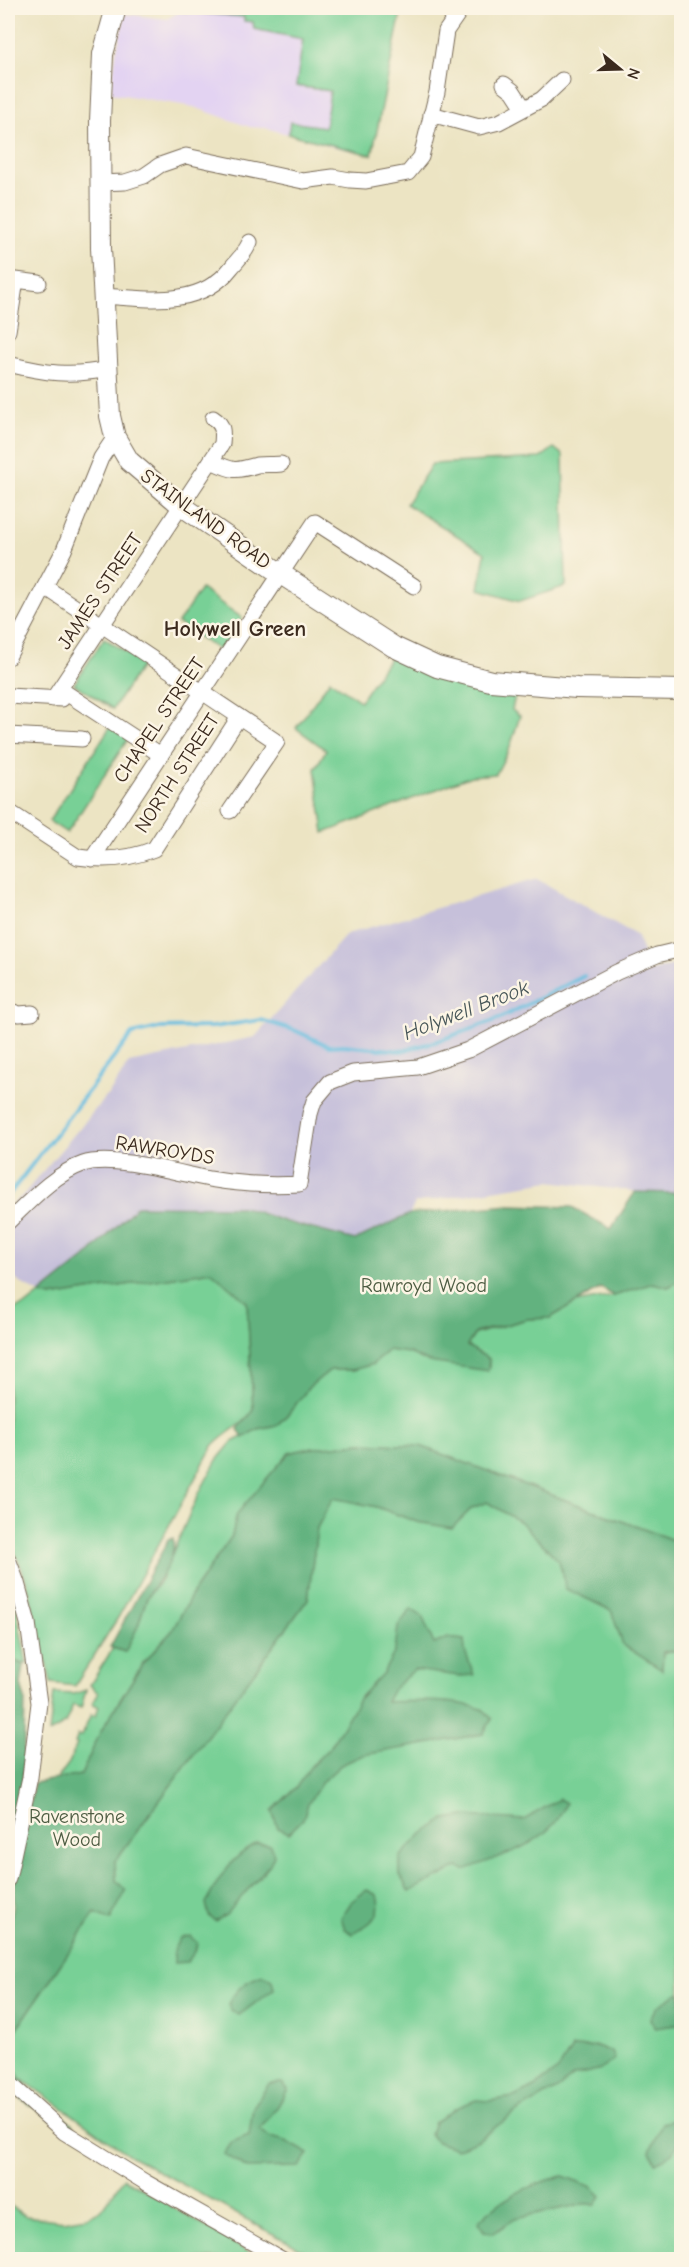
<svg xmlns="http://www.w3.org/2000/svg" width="689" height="2267" viewBox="0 0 689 2267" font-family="'Comic Neue',sans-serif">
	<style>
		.built { fill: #e3d3f2 }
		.industrial { fill: #c6c0da }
		.green { fill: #78d096; stroke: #5a7d5a; stroke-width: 1.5 }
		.forest { fill: #62b27f; stroke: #4e6e4e; stroke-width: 1.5 }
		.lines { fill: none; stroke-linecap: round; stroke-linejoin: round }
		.stream { stroke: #62bbdf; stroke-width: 4 }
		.minor-casing { stroke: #796b58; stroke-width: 17 }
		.major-casing { stroke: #796b58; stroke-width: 22 }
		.minor { stroke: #fff; stroke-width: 15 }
		.major { stroke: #fff; stroke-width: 20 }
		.labels { text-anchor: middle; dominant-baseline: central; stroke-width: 5; stroke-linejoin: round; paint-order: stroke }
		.street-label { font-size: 20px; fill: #3b2a1e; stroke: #fcf5e5 }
		.park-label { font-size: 20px; fill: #4d5c42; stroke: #fcf5e5 }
		.water-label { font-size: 21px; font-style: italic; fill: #475658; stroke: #fcf5e5 }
		.quarter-label { font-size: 22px; font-weight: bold; fill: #3b2a1e; stroke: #fcf5e5 }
	</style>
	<rect width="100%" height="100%" fill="#fcf5e5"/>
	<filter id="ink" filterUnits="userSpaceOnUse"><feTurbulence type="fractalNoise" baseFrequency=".0167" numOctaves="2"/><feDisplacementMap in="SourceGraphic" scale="12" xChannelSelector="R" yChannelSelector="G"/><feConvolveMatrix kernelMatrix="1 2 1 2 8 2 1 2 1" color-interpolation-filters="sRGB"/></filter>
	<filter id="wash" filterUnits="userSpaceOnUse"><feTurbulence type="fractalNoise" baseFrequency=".008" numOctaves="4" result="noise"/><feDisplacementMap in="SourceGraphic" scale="24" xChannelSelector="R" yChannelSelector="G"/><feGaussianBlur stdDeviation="1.35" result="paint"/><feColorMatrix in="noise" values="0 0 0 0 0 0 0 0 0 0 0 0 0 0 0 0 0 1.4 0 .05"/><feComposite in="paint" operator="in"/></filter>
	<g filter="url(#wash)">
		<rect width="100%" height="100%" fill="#ece4c3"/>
		<!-- built -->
		<path class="built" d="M182,8H402L372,155L335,147L266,128L250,127L194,107L111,93L116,53L125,14L167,19L181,11Z"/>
		<!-- industrial -->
		<path class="industrial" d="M537,879L636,935L651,971L681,963V1197L549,1181L415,1203L395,1247L164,1218L40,1294L19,1282L8,1272V1208L23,1195L110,1092L129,1063L255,1037L347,934Z"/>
		<!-- green -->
		<g class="green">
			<path d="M182,8H402L372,155L288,134L290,122L325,127L330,91L296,86L303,39L254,29L253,22L244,21V17L181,11Z"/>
			<path d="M554,448L563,455L566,586L520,601L479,589L485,553L406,504L432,464L540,458Z"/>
			<path d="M201,589L242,618L220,651L178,623Z"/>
			<path d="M104,638L143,663L113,709L74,684Z"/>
			<path d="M391,656L428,673L515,696L512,710L520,716L510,747L496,774L471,776L324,833L315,769L326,750L296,728L330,680L360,701Z"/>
			<path d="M110,727L128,739L67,833L49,821Z"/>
			<path d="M211,1271L247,1301L253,1409C250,1420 222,1435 213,1446L119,1616L75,1686L51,1683L27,1583L8,1533V1311L26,1305L40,1294L51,1297Z"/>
			<path d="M681,1280V1543L420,1446L362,1443L306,1449L289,1453L237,1514L232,1536L195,1589L172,1631L143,1663L101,1731L81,1775L56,1780L69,1763L77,1744L75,1743L78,1735L82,1736L91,1714L95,1716L99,1707L92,1703L98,1693L90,1685L113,1648L125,1652L137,1628L147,1598L160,1581L199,1493L217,1460L232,1442L257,1429L277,1425L289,1413L309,1387L330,1370H353L373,1364L388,1350L409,1353L429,1362L489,1367V1359L467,1346L475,1334L527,1319L550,1318L576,1303L614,1296L653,1283L668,1287Z"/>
			<path d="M333,1497L377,1507L417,1522L452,1527L472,1508L487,1502L522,1523L560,1562L566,1589L611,1610L623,1645L662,1669L663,1652L681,1650V2259H319L131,2156L20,2078C8,2058 5,2054 15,2032L95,1913L111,1919L116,1880L115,1861L308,1599L317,1528Z"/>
			<path d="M8,1575L12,1587L27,1664L8,1661Z"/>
			<path d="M86,1690L81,1708L73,1705L65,1724L49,1733L54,1693L74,1694Z"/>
			<path d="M124,2178L260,2259H8V2204L25,2216L64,2221L87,2217L101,2210Z"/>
		</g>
		<!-- forest -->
		<g class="forest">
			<path d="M678,1176L682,1177L681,1280L668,1287L653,1283L614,1296L601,1288L550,1318L527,1319L475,1333L467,1346L489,1359L488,1371L429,1362L409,1353L388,1350L373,1364L353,1370H330L309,1387L289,1413L277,1425L257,1429L243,1438L238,1429C242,1421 250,1418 253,1409L247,1302L211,1271L51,1297L40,1294L86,1257L137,1206L243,1207L286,1222L355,1240L410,1214L510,1205L572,1207L611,1229L635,1192L675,1193Z"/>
			<path d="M362,1443L420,1446L681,1543V1650L663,1652L662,1670L623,1645L611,1610L566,1589L559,1561L522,1523L487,1502L472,1508L452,1528L417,1522L377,1507L333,1498L317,1528L308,1599L115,1861L116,1880L126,1891L110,1920L95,1913L15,2032C12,2037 9,2043 8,2049C6,2076 40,2098 58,2112C67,2119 76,2125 78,2137L8,2090V1927L13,1909L16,1865L34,1783L81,1775L101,1731L143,1663L172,1631L195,1589L232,1536L237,1514L268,1477L289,1453L306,1449Z"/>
			<path d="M173,1538C177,1562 157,1579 147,1598C143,1607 141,1617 138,1626C134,1635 129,1643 125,1652L110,1647L168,1540Z"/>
			<path d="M411,1609L422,1616L434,1644L448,1638L464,1640L465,1651L474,1675L460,1676L414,1670L393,1689L386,1702C415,1701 454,1699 482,1709C486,1711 489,1716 492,1719L483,1734L363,1755L341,1765L322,1782L308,1804L303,1819L289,1833L278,1828L272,1811L297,1786L311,1766L331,1746L360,1697L383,1673L395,1651L398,1626Z"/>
			<path d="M8,1658L24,1665L21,1685L25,1699L23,1779L8,1852Z"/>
			<path d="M559,1799L566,1803C552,1844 500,1856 464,1870L458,1867L409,1892L400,1875V1857L421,1835L445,1819L465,1816L524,1820Z"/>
			<path d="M257,1843L271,1845L274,1855L270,1864L226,1915L215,1921L209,1916L206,1903C220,1876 230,1858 257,1843Z"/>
			<path d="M367,1890L377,1895C384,1919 370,1922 353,1934L345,1929L341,1918L352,1901Z"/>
			<path d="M190,1936L197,1943L195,1952L187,1962L175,1963L173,1951L180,1938Z"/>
			<path d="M263,1975L272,1980L274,1989L239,2015L231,2010L228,2004C237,1988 245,1981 263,1975Z"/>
			<path d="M678,1993H681V2024L655,2028L650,2019L657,2007Z"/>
			<path d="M597,2046L612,2052L615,2059L601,2069L574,2076L557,2089L516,2112L478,2140L457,2149L437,2142L430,2134L434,2122L456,2108L476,2100L489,2101L514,2097L534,2087L559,2069L572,2048Z"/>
			<path d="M282,2083L288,2089L278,2106L260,2129L269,2137L286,2141L309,2154L299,2167L247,2168L224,2154L232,2142L249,2135L253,2107L269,2084Z"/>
			<path d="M680,2119C684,2141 676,2155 655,2163L650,2151L662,2123Z"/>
			<path d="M563,2176L590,2186L601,2196L596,2204H584L515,2218L494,2233L484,2231L478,2222C501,2197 531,2184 563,2176Z"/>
		</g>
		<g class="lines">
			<!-- stream -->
			<path class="stream" d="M8,1196L132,1034L159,1028L213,1027L261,1020L294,1030L329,1046L343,1045L401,1051L438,1041L500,1018L584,976"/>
		</g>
	</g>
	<g filter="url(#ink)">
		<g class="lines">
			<defs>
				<g id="minor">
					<path d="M504,84L513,91L524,108"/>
					<path d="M431,114L479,127L499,122L542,99L562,80"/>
					<path d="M99,183L125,182L144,176L160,165L186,156L303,181L333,177L350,180L366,181L408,173L421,157L437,92L446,31L462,8"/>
					<path d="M103,296C148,299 200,308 231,268C239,258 244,255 250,242"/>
					<path d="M8,331L16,280L39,283"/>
					<path d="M8,364C45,373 70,377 108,369"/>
					<path d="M211,461C233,471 234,472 257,465C264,464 273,465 281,464"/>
					<path d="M45,587L277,742L230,811"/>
					<path d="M8,657L64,550L101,458L115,437"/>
					<path d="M60,689L161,755"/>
					<path d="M8,696L62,699"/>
					<path d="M53,699L222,444C223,432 224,425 213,418"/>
					<path d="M8,735L82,739"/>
					<path d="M8,811L78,857C104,861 130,859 154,849L239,717"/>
					<path d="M92,859L315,522L414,586"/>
					<path d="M8,1010L19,1014L32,1013"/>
					<path d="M8,1222C29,1202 54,1174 83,1164C111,1154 178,1173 209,1179C239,1184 269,1186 299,1184L310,1114L314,1101L330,1082L353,1073L418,1067L468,1050L617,972L657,955L682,949"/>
					<path d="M8,1559L17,1583L28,1623L39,1703L30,1777L8,1879"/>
					<path d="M8,2082L64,2132L145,2182L283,2260"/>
				</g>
				<path id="major" d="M116,8L103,54L100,121L101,248L110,416L115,437L129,461L182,506L281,574L394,647L437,667L491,681L577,688L682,690"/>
			</defs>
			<!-- minor casing -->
			<use href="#minor" class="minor-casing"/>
			<!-- major casing -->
			<use href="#major" class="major-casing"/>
			<!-- minor -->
			<use href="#minor" class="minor"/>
			<!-- major -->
			<use href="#major" class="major"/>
		</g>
	</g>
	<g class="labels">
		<!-- street labels -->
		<g class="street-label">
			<text transform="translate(206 519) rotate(36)">STAINLAND ROAD</text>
			<text transform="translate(100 591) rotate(-56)">JAMES STREET</text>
			<text transform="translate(159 720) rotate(-56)">CHAPEL STREET</text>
			<text transform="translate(177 773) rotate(-57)">NORTH STREET</text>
			<text transform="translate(165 1150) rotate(9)">RAWROYDS</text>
		</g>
		<!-- park labels -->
		<g class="park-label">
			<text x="424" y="1285">Rawroyd Wood</text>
			<text x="77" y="1816">Ravenstone<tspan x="77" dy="23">Wood</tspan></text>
		</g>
		<!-- water labels -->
		<g class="water-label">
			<text transform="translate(466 1010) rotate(-21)">Holywell Brook</text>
		</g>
		<!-- quarter labels -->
		<g class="quarter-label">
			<text x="235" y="629">Holywell Green</text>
		</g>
	</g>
	<!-- margin -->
	<rect width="689" height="2267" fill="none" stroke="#fcf5e5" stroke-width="30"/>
	<!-- north arrow -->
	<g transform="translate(620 69) rotate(109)" stroke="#fcf5e5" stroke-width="4.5" paint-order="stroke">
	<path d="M0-4.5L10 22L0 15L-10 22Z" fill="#3b2a1e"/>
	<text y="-9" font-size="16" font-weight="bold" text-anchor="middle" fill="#3b2a1e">N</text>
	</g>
</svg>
